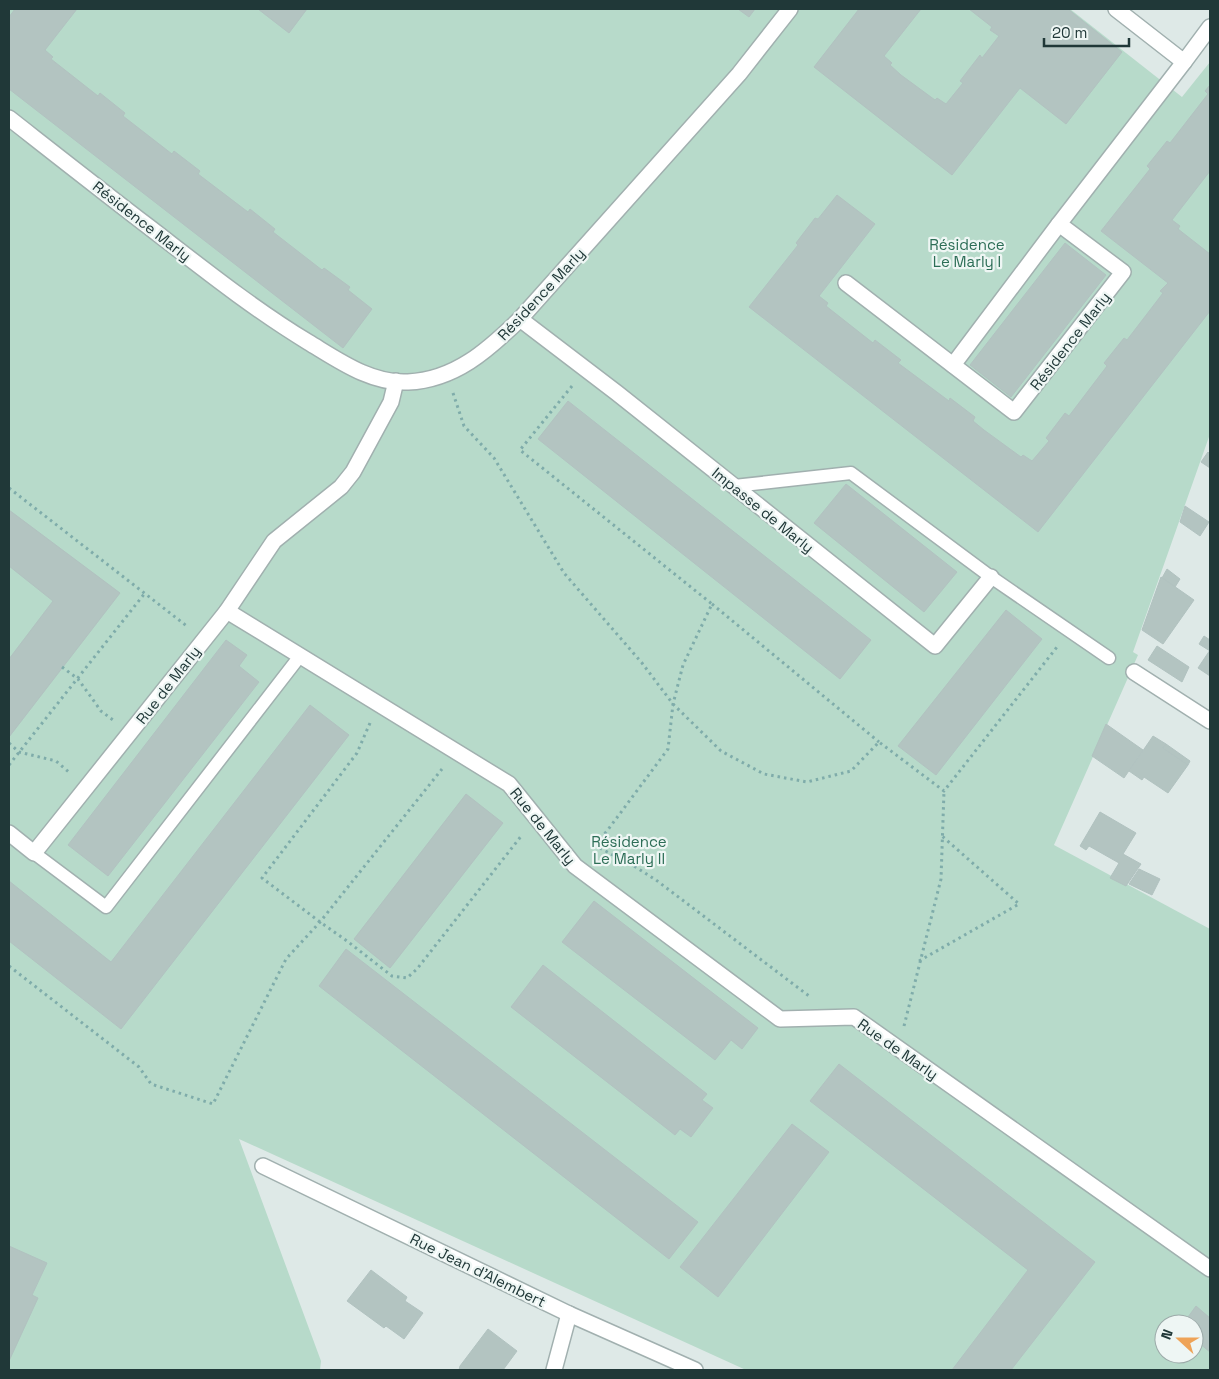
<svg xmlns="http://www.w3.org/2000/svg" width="1219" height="1379" viewBox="0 0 1219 1379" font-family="'Space Grotesk',sans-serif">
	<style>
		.green { fill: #b7daca; fill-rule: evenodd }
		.building { fill: #b3c4c1; stroke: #b1c2c0 }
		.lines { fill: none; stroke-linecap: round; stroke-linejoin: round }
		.lane-casing { stroke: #a1b0af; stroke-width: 15 }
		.street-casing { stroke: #a1b0af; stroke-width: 18 }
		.path { stroke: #7facaa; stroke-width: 3; stroke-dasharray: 2.5 4; stroke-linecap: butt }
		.lane { stroke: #fff; stroke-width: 12 }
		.street { stroke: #fff; stroke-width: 15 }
		.labels { text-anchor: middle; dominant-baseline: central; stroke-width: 4.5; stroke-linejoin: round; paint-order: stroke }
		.street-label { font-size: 15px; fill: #203838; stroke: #eef6f4 }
		.park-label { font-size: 15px; fill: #2c6d56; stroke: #eef6f4 }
	</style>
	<rect width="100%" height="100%" fill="#dee9e7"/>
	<!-- green -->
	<path class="green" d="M9,9H1070L1182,97L1210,62V434L1133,652L1138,655L1054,845L1210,929V1370H746L239,1139L321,1361L320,1370H9ZM1164,1324H1194V1354H1164Z"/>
	<!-- building -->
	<g class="building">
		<path d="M15,9H77L45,50L53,57L51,59L98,96L100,93L125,113L123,116L172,154L174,151L200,171L198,174L248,212L250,209L275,229L273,232L322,270L324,268L350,287L348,290L372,309L343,348L9,89V17Z"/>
		<path d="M258,9H307L289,33Z"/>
		<path d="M738,9H755L749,17Z"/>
		<path d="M859,9H921L884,56L892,63L890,65L901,75L935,100L937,98L946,104L963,83L960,81L980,55L982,58L999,36L990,30L992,27L969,9H1068L1122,52L1066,124L1020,88L952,175L814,67Z"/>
		<path d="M1210,85V171L1172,220L1180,226L1178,229L1210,254V311L1038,532L749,307L798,245L796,243L815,218L818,219L837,195L875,224L819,296L828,303L826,306L873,343L875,340L901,360L898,363L949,401L950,398L975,417L973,421L984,430L1021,457L1023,455L1032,461L1049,441L1046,438L1065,413L1069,416L1107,366L1104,363L1124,338L1127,340L1163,293L1160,291L1168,283L1101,231L1150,169L1147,166L1167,141L1170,143L1208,94L1205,91Z"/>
		<path d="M1065,243L1106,275L1011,397L970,365Z"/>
		<path d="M568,401L871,640L840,679L538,439Z"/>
		<path d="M1208,452L1210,454V468L1201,462Z"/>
		<path d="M846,484L957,572L924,612L814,523Z"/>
		<path d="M1185,506L1209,522L1200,536L1180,522Z"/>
		<path d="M9,510L120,593L9,737V659L53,601L9,566Z"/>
		<path d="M1167,569L1180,579L1175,587L1162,578Z"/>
		<path d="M1161,577L1194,600L1163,644L1142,630Z"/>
		<path d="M1006,610L1042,639L936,775L898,746Z"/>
		<path d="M1204,636L1210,640V651L1199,644Z"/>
		<path d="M226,640L247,655L239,666L259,682L108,876L68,845Z"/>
		<path d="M1157,646L1189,667L1182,682L1148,660Z"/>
		<path d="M1210,650V676L1198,668Z"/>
		<path d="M310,705L349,735L121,1029L9,941V881L111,962Z"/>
		<path d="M1106,724L1143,750L1124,778L1092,756Z"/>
		<path d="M1153,736L1166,744L1163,748L1188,765L1168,793L1144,777L1142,780L1129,771Z"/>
		<path d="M1166,744L1190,761L1188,765L1163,748Z"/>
		<path d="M466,794L503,823L390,968L354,939Z"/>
		<path d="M1100,812L1136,833L1123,854L1141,864L1126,886L1110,878L1119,863L1089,846L1086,850L1080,846Z"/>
		<path d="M1139,869L1160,879L1152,895L1129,884Z"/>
		<path d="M594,901L758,1028L742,1049L731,1040L715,1060L562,942Z"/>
		<path d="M346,949L698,1222L669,1259L319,986Z"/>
		<path d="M543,965L707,1094L702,1100L713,1108L691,1137L680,1129L675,1135L511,1007Z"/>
		<path d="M839,1064L1095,1262L1011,1370H952L1028,1270L810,1101Z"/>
		<path d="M792,1124L829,1152L718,1297L680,1267Z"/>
		<path d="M9,1246L47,1263L32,1295L38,1298L9,1361Z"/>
		<path d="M371,1270L407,1297L405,1301L423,1313L404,1339L386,1326L384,1328L347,1301Z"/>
		<path d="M1196,1306L1210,1318V1352L1194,1339V1324H1183Z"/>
		<path d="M488,1329L517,1351L503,1370H459L460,1366Z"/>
	</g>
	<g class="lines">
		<defs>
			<g id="lane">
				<path d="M734,486L851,473L991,577L1109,658"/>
				<path d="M34,853L106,907L300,656"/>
			</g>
			<g id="street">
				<path d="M1116,9L1184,62L1210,27"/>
				<path d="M9,118C55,154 102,191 149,227C201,267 252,308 308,342C338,360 371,384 408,382C455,380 488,350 520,319L739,74L790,9"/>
				<path d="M846,283L1014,412L1123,272L1059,224L1184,62"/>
				<path d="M520,319L617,393L935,646L991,577"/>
				<path d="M953,365L1059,224"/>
				<path d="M227,611L509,784L575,866L780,1019L854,1017L1210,1269"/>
				<path d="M1134,672L1210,721"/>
				<path d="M9,833L34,853L227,611L274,541L341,487L353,472L391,402L396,381"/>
				<path d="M263,1166L569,1314L695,1370"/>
				<path d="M554,1370L569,1314"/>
			</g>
		</defs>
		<!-- lane casing -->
		<use href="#lane" class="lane-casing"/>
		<!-- street casing -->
		<use href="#street" class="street-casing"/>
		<!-- path -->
		<g class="path">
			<path d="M572,386L520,450L712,604L683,665L673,704L668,749L607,831L589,851"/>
			<path d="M453,393L464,426L494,458L564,573L642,663L673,704L721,751L764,774L807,782L851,771L879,742L944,791L1057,647"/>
			<path d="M9,488L188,627"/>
			<path d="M712,604L879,742"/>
			<path d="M62,667L78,679L101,711L113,720"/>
			<path d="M370,723L357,753L262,878L320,922L347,941L392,976L407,978L417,969L522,835"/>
			<path d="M9,743L19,752L56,761L71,774"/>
			<path d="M9,765L145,593"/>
			<path d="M594,845L634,866L656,880L809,996"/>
			<path d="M919,961L1019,904L942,836"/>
			<path d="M9,966L139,1067L151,1084L213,1104L286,959L320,922L442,769"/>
			<path d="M904,1026L941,879L944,791"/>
		</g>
		<!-- lane -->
		<use href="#lane" class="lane"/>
		<!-- street -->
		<use href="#street" class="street"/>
	</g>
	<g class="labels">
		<!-- street labels -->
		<g class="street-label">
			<text transform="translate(142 221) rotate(38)">Résidence Marly</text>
			<text transform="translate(541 294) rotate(-47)">Résidence Marly</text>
			<text transform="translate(1070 341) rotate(-52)">Résidence Marly</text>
			<text transform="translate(763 510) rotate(39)">Impasse de Marly</text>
			<text transform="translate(168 685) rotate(-52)">Rue de Marly</text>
			<text transform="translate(543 826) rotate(51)">Rue de Marly</text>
			<text transform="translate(898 1049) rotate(35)">Rue de Marly</text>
			<text transform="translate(478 1270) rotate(26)">Rue Jean d'Alembert</text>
		</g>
		<!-- park labels -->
		<g class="park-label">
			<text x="967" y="244">Résidence<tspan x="967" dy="17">Le Marly I</tspan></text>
			<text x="629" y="841">Résidence<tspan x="629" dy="17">Le Marly II</tspan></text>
		</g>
	</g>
	<!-- border -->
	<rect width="1219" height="1379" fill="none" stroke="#203838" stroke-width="20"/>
	<!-- north arrow -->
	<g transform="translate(1179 1339) rotate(291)"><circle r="24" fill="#eef6f4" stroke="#9caaa9"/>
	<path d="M0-4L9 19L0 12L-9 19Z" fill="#eea357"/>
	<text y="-8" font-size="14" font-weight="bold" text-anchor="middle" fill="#203838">N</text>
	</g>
	<!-- scale -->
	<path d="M1044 38v8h85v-8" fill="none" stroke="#203838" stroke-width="2.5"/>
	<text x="1052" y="38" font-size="15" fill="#203838" stroke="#eef6f4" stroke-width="4" paint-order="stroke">20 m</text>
</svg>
